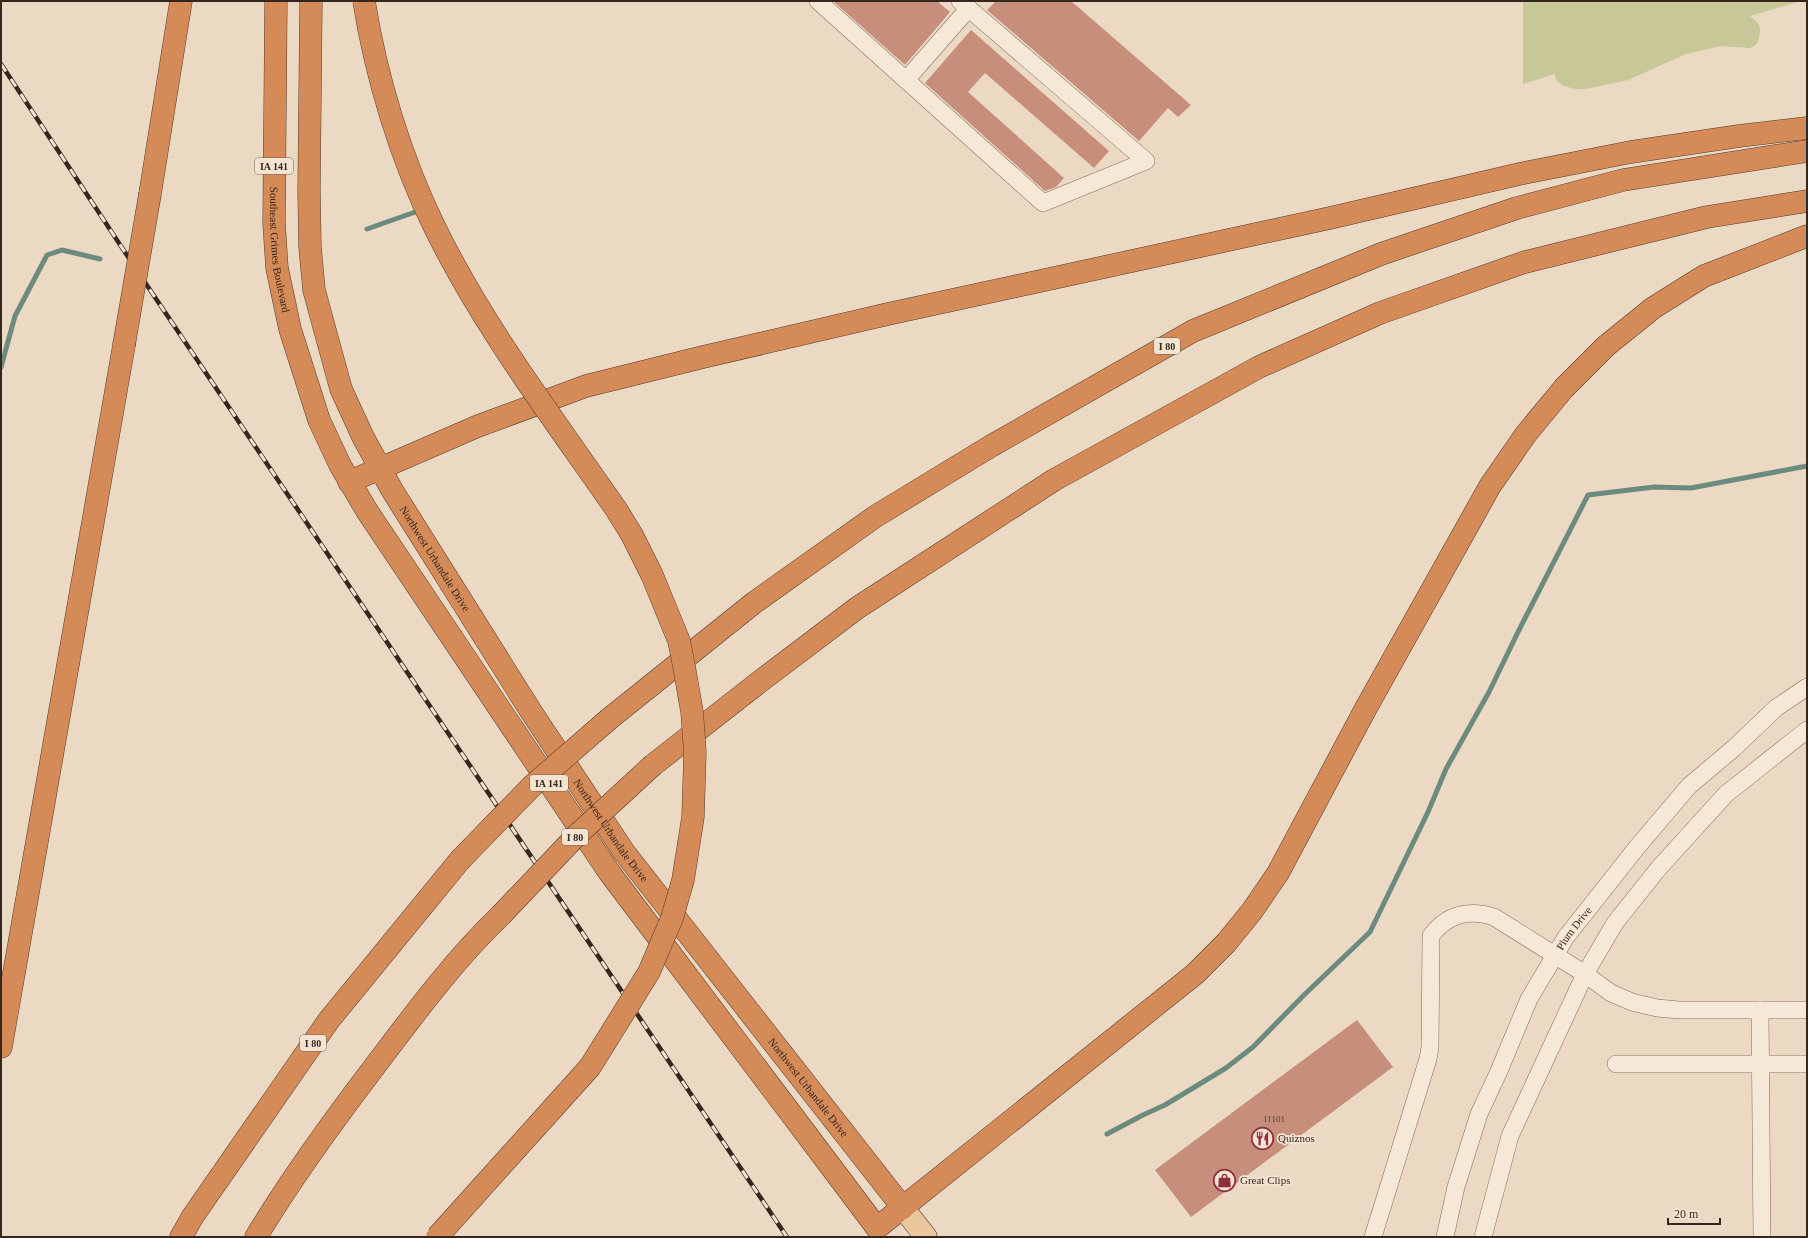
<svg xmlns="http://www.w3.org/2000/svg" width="1808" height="1238" viewBox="0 0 1808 1238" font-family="Georgia,serif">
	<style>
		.green { fill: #c8c798 }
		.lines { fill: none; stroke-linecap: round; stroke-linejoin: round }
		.stream { stroke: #6c8b7f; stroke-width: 5 }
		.building { fill: #c78f7b }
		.minor-casing { stroke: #846b5b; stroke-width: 18 }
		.major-casing { stroke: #523a2f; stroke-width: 23 }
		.highway-casing { stroke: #523a2f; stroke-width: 23 }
		.minor { stroke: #f6e8d6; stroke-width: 17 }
		.major { stroke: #ecc79d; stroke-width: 22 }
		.highway { stroke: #d58b58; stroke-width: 22 }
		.rail-casing { stroke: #35261e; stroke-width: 4.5 }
		.rail { stroke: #f3e4d2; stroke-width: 3; stroke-dasharray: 9; stroke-linecap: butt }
		.highway-bridge-casing { stroke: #523a2f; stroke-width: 23; stroke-linecap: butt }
		.highway-bridge { stroke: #d58b58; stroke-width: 22 }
		.labels { text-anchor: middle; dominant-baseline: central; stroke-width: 3.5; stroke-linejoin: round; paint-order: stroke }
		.number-label { font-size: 9px; fill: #5a4035 }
		.shield { fill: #f3e4d2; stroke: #6e5f54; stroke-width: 1 }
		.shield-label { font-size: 10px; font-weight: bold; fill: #35261e }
		.street-label { font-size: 11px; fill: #35261e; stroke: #f3e4d2 }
		.poi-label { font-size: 11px; fill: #35261e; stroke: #f3e4d2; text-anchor: start }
	</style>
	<rect width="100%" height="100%" fill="#ebd9c3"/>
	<!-- green -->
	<path class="green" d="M1523,1H1801L1750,16C1762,25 1762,31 1757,44L1750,48L1721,46L1686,54L1628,80L1586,89H1576L1564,86L1558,82L1555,78V74L1523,84Z"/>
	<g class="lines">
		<!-- stream -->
		<g class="stream">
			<path d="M367,229L421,210"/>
			<path d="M1,367L15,316L47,255L62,250L100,259"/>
			<path d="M1107,1134L1143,1115L1165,1105L1226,1068L1253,1047L1304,995L1370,932L1428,812L1446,769L1489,692L1518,632L1588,495L1654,487L1691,488L1807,466"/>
		</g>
	</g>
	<!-- building -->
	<g class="building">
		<path d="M833,1H937L950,12L905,65Z"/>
		<path d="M996,1H1071L1191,105L1178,117L1168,108L1139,141L987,10Z"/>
		<path d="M971,30L1109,151L1094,168L985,73L968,92L1064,178L1056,187L1045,191L925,83Z"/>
		<path d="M1357,1020L1393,1067L1191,1217L1155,1170Z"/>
	</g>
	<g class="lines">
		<defs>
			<g id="minor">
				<path d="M818,1L1043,203L1146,161L960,1"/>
				<path d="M906,80L969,8"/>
				<path d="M1760,1010L1762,1237"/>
				<path d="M1616,1064H1807"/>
				<path d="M1373,1237L1428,1059L1430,1048L1431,936C1447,914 1470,909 1494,917L1585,974L1611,993L1632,1002L1657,1008L1679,1010H1807"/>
				<path id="s1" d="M1445,1237L1456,1187L1479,1114L1499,1071L1529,999L1566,937L1638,846L1689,786L1734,748L1776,708L1807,687"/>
				<path d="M1483,1237L1510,1136L1585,974L1615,923L1658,869L1726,794L1807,730"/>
			</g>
			<path id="major" d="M903,1208L926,1237"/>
			<g id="highway">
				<path id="s2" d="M276,1L274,223L277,268L290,329L319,420L340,465L367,511L609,872L877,1228L1195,974L1226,943L1252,911L1278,873L1366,708L1490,486L1526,434L1564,388L1606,346L1653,308L1704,276L1807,236"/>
				<path id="s3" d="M311,1L309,191L310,247L314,290L341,389L363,437L392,490L532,713L624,852L903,1208"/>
				<path d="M150,194L181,1"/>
				<path d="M349,482L478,426L586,386L703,357L888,314L1330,218L1524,173L1631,152L1739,136L1807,128"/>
				<path d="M609,719L755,602L876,516L991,446L1193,331L1381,254L1517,208L1623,180L1807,151"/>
				<path d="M653,765L758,683L857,608L1054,480L1259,367L1380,313L1525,262L1707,217L1807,201"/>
				<path d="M1,1047L124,345"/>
				<path d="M181,1237L193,1216L329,1020L460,860"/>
				<path d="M256,1237C292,1177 333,1121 375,1066C415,1013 454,960 501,915"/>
			</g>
		</defs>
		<!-- minor casing -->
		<use href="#minor" class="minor-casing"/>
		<!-- major casing -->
		<use href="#major" class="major-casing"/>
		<!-- highway casing -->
		<use href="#highway" class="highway-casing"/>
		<!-- minor -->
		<use href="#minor" class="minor"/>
		<!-- major -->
		<use href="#major" class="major"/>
		<!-- highway -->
		<use href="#highway" class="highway"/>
		<defs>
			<path id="rail" d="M1,64L138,272L787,1237"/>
		</defs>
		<!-- rail casing -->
		<use href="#rail" class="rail-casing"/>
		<!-- rail -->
		<use href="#rail" class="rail"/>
		<defs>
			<g id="highway-bridge">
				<path d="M364,1C376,77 401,159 435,228C484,328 553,418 616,509L632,535L652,575L679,641L684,666L692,712L695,752L693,817L683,880L672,918L649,972L590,1067L437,1237"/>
				<path d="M124,345L150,194"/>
				<path d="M460,860L532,786L609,719"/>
				<path d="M501,915L578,834L653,765"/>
			</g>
		</defs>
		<!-- highway-bridge casing -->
		<use href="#highway-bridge" class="highway-bridge-casing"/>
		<!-- highway-bridge -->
		<use href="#highway-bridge" class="highway-bridge"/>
	</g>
	<!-- icons -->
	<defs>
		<symbol id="restaurant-ring" viewBox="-11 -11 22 22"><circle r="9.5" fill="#f3e4d2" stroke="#8f2f3e" stroke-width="1.5"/><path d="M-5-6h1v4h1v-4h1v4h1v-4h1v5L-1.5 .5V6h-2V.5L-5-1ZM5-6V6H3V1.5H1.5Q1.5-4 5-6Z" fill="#8f2f3e"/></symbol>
		<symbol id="shop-ring" viewBox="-11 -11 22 22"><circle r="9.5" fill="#f3e4d2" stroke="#8f2f3e" stroke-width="1.5"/><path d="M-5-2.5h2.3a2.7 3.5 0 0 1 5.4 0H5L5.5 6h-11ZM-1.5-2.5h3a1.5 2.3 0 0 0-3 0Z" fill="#8f2f3e"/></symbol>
	</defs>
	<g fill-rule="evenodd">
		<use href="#restaurant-ring" x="1250" y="1126" width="25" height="25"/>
		<use href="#shop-ring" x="1212" y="1168" width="25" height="25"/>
	</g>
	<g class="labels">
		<!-- number labels -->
		<g class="number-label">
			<text x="1274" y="1119">11101</text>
		</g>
		<!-- shield labels -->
		<g class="shield">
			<rect x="255" y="158" width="38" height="16" rx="3"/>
			<rect x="1154" y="338" width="26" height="16" rx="3"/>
			<rect x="530" y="775" width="38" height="16" rx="3"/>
			<rect x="562" y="829" width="26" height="16" rx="3"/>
			<rect x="300" y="1035" width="26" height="16" rx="3"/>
		</g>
		<g class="shield-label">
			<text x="274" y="166">IA 141</text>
			<text x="1167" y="346">I 80</text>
			<text x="549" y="783">IA 141</text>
			<text x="575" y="837">I 80</text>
			<text x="313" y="1043">I 80</text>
		</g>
		<!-- street labels -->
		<g class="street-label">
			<text stroke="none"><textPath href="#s2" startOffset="249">Southeast Grimes Boulevard</textPath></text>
			<text stroke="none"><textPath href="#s3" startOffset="586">Northwest Urbandale Drive</textPath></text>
			<text stroke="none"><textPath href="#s3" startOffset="910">Northwest Urbandale Drive</textPath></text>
			<text stroke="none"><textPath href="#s1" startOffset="337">Plum Drive</textPath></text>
			<text stroke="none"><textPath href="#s3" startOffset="1234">Northwest Urbandale Drive</textPath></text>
		</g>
		<!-- poi labels -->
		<g class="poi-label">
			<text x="1278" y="1138">Quiznos</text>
			<text x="1240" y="1180">Great Clips</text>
		</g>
	</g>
	<!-- border -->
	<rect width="1808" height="1238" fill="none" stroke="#35261e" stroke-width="4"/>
	<!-- scale -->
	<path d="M1668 1218v6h52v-6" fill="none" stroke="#35261e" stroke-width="2"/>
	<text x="1674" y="1218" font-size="12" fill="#35261e" stroke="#f3e4d2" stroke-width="3" paint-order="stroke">20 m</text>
</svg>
